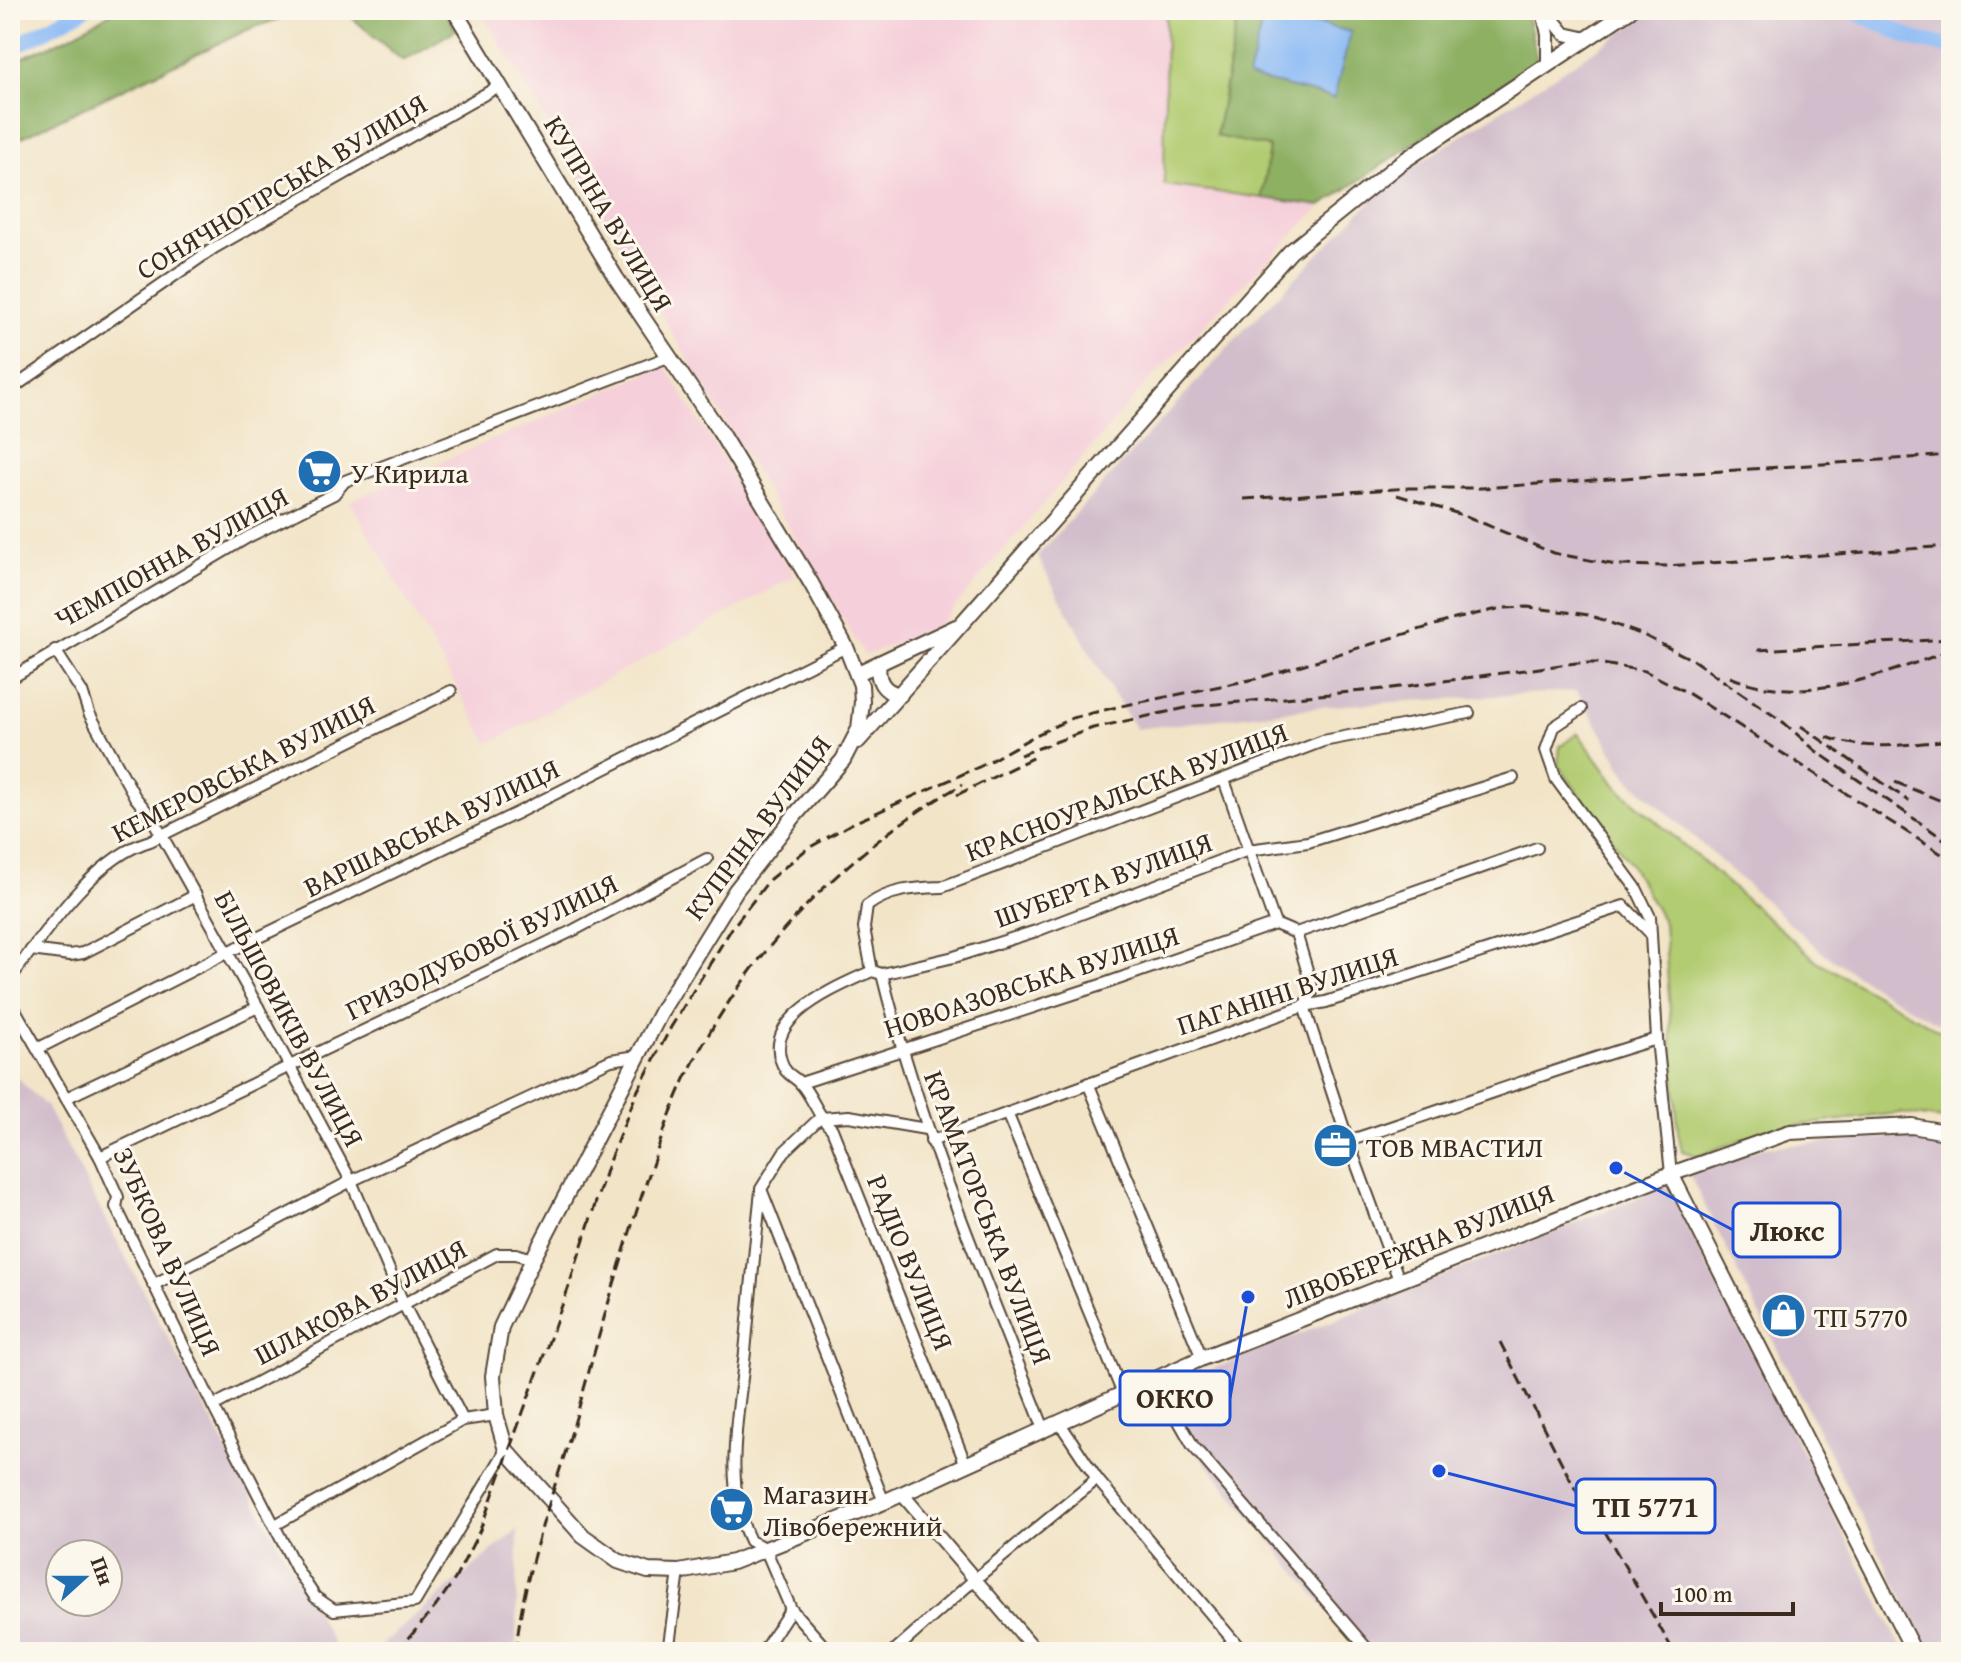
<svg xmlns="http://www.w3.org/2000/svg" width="1961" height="1662" viewBox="0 0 1961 1662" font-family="'Gentium Book Plus',serif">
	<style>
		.built { fill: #f5cfda }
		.industrial { fill: #d1bdcb; fill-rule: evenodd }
		.green { fill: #b2cc72; stroke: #767b48; stroke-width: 2 }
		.forest { fill: #8db064; stroke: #646d41; stroke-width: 2 }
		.water { fill: #8abaf5; stroke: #62728a; stroke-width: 2 }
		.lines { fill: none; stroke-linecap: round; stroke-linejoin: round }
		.river { stroke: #8abaf5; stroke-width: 16 }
		.minor-casing { stroke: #564637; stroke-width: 14 }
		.tertiary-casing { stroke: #564637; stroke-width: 16 }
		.secondary-casing { stroke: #564637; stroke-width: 18 }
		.minor { stroke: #fff; stroke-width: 10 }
		.tertiary { stroke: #fff; stroke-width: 12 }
		.secondary { stroke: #fff; stroke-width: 14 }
		.rail { stroke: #3b2a1e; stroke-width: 3; stroke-dasharray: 12 6; stroke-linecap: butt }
		.labels { text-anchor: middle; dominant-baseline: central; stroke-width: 6; stroke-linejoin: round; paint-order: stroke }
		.street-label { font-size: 28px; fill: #3b2a1e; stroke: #fbf7ec }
		.poi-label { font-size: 28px; fill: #3b2a1e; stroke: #fbf7ec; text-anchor: start }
		.leader { fill: none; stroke: #1d4ed8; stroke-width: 3 }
		.callout-dot { fill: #1d4ed8; stroke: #fbf7ec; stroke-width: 3 }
		.callout { fill: #fbf7ec; stroke: #1d4ed8; stroke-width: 3 }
		.callout-label { font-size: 30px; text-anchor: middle; font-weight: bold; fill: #3b2a1e }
	</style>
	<rect width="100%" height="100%" fill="#fbf7ec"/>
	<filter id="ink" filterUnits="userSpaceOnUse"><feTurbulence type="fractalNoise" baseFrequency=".0125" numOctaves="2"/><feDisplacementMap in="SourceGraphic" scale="16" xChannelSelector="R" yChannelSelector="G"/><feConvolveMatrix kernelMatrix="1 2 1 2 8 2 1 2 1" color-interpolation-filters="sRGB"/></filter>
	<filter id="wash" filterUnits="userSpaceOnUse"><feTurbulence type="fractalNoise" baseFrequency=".006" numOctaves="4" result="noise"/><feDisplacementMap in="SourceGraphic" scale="32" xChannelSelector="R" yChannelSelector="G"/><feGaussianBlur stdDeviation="1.8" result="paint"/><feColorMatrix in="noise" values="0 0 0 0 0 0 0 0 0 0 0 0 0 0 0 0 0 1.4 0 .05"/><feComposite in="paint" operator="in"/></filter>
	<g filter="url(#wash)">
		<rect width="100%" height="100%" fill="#f2e4c7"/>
		<!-- built -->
		<g class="built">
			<path d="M480,10H1166L1164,185L1321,206L1146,384L940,624L865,656Z"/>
			<path d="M665,366L795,576L489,744L350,501Z"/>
		</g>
		<!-- industrial -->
		<g class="industrial">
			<path d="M1657,10H1951V1030L1887,995L1822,952L1628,778L1577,691L1329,706L1136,729L1108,685L1037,556L1245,329L1390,182Z"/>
			<path d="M10,1071L46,1106L236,1467L338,1652H10ZM60,1554H108V1602H60Z"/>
			<path d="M1914,1136L1951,1142V1652H1930L1689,1174L1764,1147Z"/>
			<path d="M1667,1186L1904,1652H1362L1198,1453L1171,1386Z"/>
			<path d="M518,1529L516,1652H373Z"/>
		</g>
		<!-- green -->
		<g class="green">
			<path d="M1166,10H1239L1216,135L1269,147L1262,198L1164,185Z"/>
			<path d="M1578,733L1617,787L1817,961L1951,1037V1120L1899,1113L1769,1129L1698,1156L1682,1151L1678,1132L1664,923L1631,865L1558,765L1560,746Z"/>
		</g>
		<!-- forest -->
		<g class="forest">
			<path d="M116,10H304L247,30L10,143V63L67,38Z"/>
			<path d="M343,10H444L456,30L403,61Z"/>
			<path d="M1239,10H1510L1527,13L1537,61L1321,206L1262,198L1269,147L1216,136Z"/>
		</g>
		<!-- water -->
		<path class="water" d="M1265,10L1351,32L1334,98L1248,77Z"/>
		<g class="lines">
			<!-- river -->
			<g class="river">
				<path d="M1852,10L1913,39L1951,47"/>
				<path d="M10,49L83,10"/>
			</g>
		</g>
	</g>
	<g filter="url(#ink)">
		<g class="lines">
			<defs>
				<g id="minor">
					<path d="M10,390L214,248L501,85"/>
					<path d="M55,650L82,692L89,713L135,797L152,818L258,1007L351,1181L404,1305L463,1420"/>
					<path d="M10,679L248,537L334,494L345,481L668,357"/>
					<path d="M1581,709L1554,727L1546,750L1556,779L1636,888L1650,917L1657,1039L1671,1174"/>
					<path d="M1224,780L1275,924L1296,933L1313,990L1304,1006L1348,1141L1399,1280"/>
					<path d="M1296,933L1537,848"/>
					<path d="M31,950L70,955L83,953L196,895"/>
					<path d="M872,971L864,928L867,906C890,889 914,888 942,887L1323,741L1469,713"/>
					<path d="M882,974C921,1132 985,1278 1044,1429"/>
					<path d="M10,979C44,933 94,857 150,841L451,691"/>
					<path d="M10,1001L100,1157L118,1197L116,1207L213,1406L297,1570L315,1597L334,1610L415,1602L506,1450"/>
					<path d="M37,1049L228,952L517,813L846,647"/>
					<path d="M801,1083L1101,985L1275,924"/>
					<path d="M1088,1083L1202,1358"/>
					<path d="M66,1098L258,1007"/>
					<path d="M1007,1113L1123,1394"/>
					<path d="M931,1141L1304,1006L1326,1002L1624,906L1651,934"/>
					<path d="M1348,1141C1451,1108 1553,1069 1657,1039"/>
					<path d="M100,1157L574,930L707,859"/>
					<path d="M761,1191C755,1245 750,1298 745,1352C739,1413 722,1484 750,1541L765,1548L791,1609L829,1652"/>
					<path d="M153,1285L351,1181L611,1060L637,1056"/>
					<path d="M1155,1379L1193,1446L1370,1652"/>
					<path d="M213,1406L497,1254H516L533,1259"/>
					<path d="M1059,1422L1097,1479L1243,1652"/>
					<path d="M966,1465L832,1129C816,1115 813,1096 800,1083C796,1078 790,1076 786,1071C754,1019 838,987 872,971L882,974L954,957L1036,931L1248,850L1308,842L1513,778"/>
					<path d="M884,1502L761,1189L784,1152L820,1118L849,1116L926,1129"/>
					<path d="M275,1525L463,1420L496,1415"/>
					<path d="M668,1652L679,1572"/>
					<path d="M766,1652V1647L791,1609"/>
					<path d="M893,1652L974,1580L1097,1479"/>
					<path d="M1220,1652L1234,1641"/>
				</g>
				<g id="tertiary">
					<path d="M1543,10L1548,35V65"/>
					<path d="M1545,10L1565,34L1587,39"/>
					<path d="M902,1494L1037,1652"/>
				</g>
				<g id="secondary">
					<path d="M454,10L616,278L720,432L811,583L846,647L861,685L862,702L859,729L843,760L796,814L736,890L663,1008L533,1259L501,1327L493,1376L496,1415L506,1450L583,1536L618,1561L648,1571L679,1572L733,1562L884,1502L1202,1358L1671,1174L1790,1132L1912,1126L1951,1133"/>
					<path d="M879,663C876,680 883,692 900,695"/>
					<path d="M858,673L956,627"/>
					<path d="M858,741L1290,252L1399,164L1630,10"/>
					<path d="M1671,1174L1914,1652"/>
				</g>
			</defs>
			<!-- minor casing -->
			<use href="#minor" class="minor-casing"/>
			<!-- tertiary casing -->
			<use href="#tertiary" class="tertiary-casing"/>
			<!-- secondary casing -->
			<use href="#secondary" class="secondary-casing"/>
			<!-- minor -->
			<use href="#minor" class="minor"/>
			<!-- tertiary -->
			<use href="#tertiary" class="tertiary"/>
			<!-- secondary -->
			<use href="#secondary" class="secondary"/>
			<!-- rail -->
			<g class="rail">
				<path d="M1397,495L1466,516L1553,553L1616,565L1667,566L1951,546"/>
				<path d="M1244,499L1409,488H1481L1951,455"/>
				<path d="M1758,650L1951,639"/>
				<path d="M1730,677C1802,707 1883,675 1951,650"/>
				<path d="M1801,726L1909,801"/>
				<path d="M1827,737C1866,752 1911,744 1951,740"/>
				<path d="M1020,755L1093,728L1195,706L1385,689L1576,663H1597L1645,671L1686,692L1951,860"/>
				<path d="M1895,782L1951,805"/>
				<path d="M957,795L1036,756"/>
				<path d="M1500,1342L1573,1485L1596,1516L1674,1652"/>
				<path d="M397,1652L436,1606L455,1579L480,1530L568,1289L608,1164L637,1092L671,1027L732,928L770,879L807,849L849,825L981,766L1036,735L1072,718L1121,706L1255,679L1455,619L1502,608L1528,607L1589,615L1643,635L1693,660L1783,722L1816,751L1951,844"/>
				<path d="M516,1652C523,1568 556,1488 579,1407C599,1335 619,1263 643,1192C656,1154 668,1116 685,1079C744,956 844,851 963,784"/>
			</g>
		</g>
	</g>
	<!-- icons -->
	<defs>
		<symbol id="supermarket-disc" viewBox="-11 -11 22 22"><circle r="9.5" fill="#1f6fb2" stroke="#fbf7ec"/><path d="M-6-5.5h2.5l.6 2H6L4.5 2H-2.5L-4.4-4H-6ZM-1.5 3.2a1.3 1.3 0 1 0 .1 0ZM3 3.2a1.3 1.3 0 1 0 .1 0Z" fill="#fff"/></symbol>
		<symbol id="office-disc" viewBox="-11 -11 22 22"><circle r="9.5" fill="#1f6fb2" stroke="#fbf7ec"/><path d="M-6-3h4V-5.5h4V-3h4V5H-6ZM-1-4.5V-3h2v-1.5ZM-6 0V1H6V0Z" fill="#fff"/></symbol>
		<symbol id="shop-disc" viewBox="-11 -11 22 22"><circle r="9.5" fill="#1f6fb2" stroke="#fbf7ec"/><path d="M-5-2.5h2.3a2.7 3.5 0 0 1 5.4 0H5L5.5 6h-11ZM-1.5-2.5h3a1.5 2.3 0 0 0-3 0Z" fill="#fff"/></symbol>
	</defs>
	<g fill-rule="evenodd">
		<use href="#supermarket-disc" x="294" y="446" width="51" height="51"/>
		<use href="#office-disc" x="1310" y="1120" width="51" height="51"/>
		<use href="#shop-disc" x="1758" y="1290" width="51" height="51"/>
		<use href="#supermarket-disc" x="706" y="1484" width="51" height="51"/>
	</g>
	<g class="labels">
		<!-- street labels -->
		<g class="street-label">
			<text transform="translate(281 186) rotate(-31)">СОНЯЧНОГІРСЬКА ВУЛИЦЯ</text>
			<text transform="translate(609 213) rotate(59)">КУПРІНА ВУЛИЦЯ</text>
			<text transform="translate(171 557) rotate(-29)">ЧЕМПІОННА ВУЛИЦЯ</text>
			<text transform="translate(243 768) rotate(-27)">КЕМЕРОВСЬКА ВУЛИЦЯ</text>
			<text transform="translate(1126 791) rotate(-21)">КРАСНОУРАЛЬСКА ВУЛИЦЯ</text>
			<text transform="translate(431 827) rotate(-26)">ВАРШАВСЬКА ВУЛИЦЯ</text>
			<text transform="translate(757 827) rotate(-53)">КУПРІНА ВУЛИЦЯ</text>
			<text transform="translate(1103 879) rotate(-20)">ШУБЕРТА ВУЛИЦЯ</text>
			<text transform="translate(481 946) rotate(-26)">ГРИЗОДУБОВОЇ ВУЛИЦЯ</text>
			<text transform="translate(1031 981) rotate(-18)">НОВОАЗОВСЬКА ВУЛИЦЯ</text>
			<text transform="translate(1287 990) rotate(-18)">ПАГАНІНІ ВУЛИЦЯ</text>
			<text transform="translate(290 1018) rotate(62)">БІЛЬШОВИКІВ ВУЛИЦЯ</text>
			<text transform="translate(989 1217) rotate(69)">КРАМАТОРСЬКА ВУЛИЦЯ</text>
			<text transform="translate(1418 1245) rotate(-22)">ЛІВОБЕРЕЖНА ВУЛИЦЯ</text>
			<text transform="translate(168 1251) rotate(66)">ЗУБКОВА ВУЛИЦЯ</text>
			<text transform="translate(911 1262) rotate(68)">РАДІО ВУЛИЦЯ</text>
			<text transform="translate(360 1301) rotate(-28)">ШЛАКОВА ВУЛИЦЯ</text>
		</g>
		<!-- poi labels -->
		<g class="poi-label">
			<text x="351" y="472">У Кирила</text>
			<text x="1366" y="1146">ТОВ МВАСТИЛ</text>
			<text x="1814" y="1316">ТП 5770</text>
			<text x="763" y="1493">Магазин<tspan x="763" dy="32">Лівобережний</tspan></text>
		</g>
	</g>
	<!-- callouts -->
	<path class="leader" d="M1616 1168L1733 1230M1248 1297L1230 1398M1439 1471L1576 1506"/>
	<g class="callout-dot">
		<circle cx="1616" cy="1168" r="8"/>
		<circle cx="1248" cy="1297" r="8"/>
		<circle cx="1439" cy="1471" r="8"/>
	</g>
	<g class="callout">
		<rect x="1733" y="1203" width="107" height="54" rx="8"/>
		<rect x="1120" y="1371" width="110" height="54" rx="8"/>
		<rect x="1576" y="1479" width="139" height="54" rx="8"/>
	</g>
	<g class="callout-label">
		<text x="1787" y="1241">Люкс</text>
		<text x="1175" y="1408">ОККО</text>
		<text x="1646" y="1517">ТП 5771</text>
	</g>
	<!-- margin -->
	<rect width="1961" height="1662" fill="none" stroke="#fbf7ec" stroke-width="40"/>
	<!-- north arrow -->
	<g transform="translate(84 1578) rotate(69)"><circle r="38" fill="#fbf7ec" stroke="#aea59a" stroke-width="2"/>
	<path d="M0-6L14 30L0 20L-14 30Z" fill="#1f6fb2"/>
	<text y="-12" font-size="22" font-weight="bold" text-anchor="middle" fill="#3b2a1e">Пн</text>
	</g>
	<!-- scale -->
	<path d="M1661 1602v12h132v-12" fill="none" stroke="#3b2a1e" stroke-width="4"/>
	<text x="1673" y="1602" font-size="24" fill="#3b2a1e" stroke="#fbf7ec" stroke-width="6" paint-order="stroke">100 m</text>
</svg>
